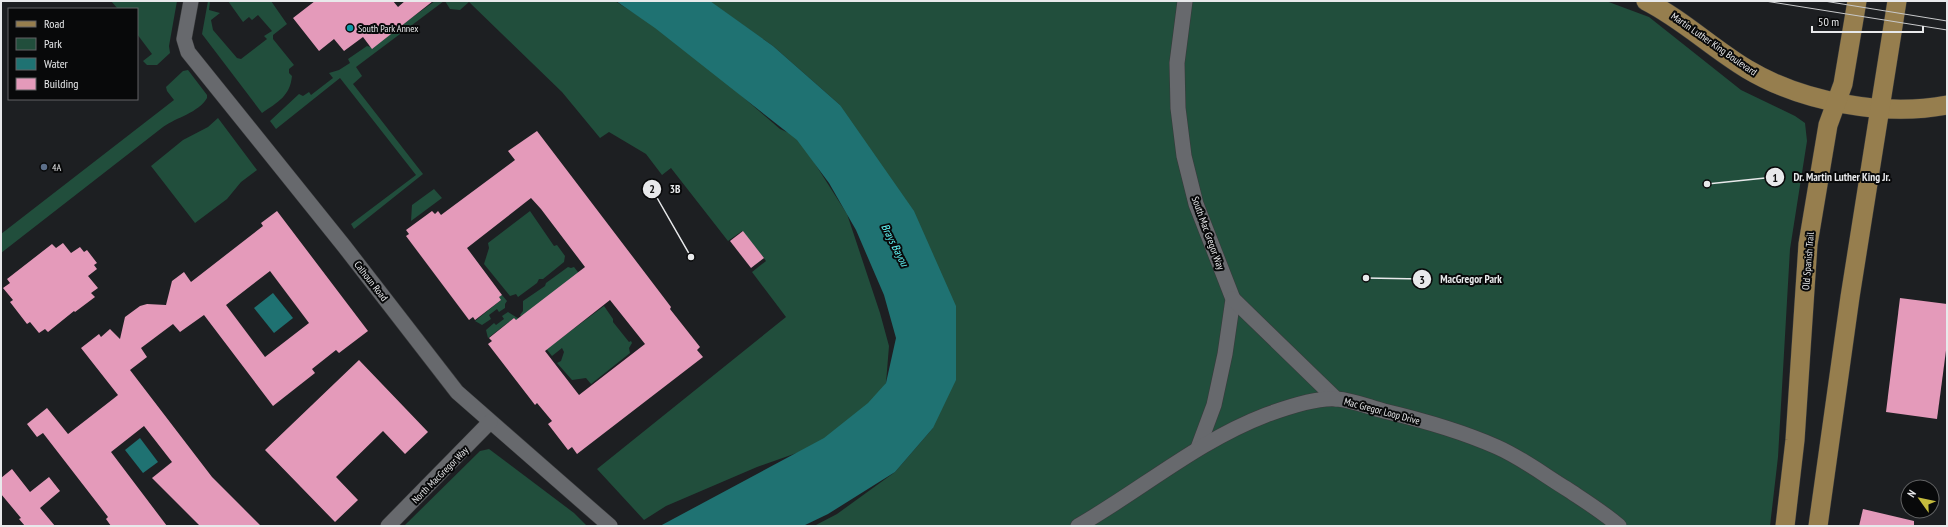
<svg xmlns="http://www.w3.org/2000/svg" width="1948" height="527" viewBox="0 0 1948 527" font-family="'PT Sans Narrow',sans-serif">
	<style>
		.green { fill: #214e3c }
		.water { fill: #1f7272 }
		.building { fill: #e49aba; fill-rule: evenodd }
		.lines { fill: none; stroke-linecap: round; stroke-linejoin: round }
		.minor-casing { stroke: #393a3c; stroke-width: 16 }
		.major-casing { stroke: #393a3c; stroke-width: 20 }
		.minor { stroke: #67696d; stroke-width: 15 }
		.major { stroke: #967e4e; stroke-width: 19 }
		.tram { stroke: #c8c9cb; stroke-width: 1 }
		.culture-dot { fill: #0f9aa8; stroke: #08090a; stroke-width: 1.5 }
		.service-dot { fill: #5c6f8a; stroke: #08090a; stroke-width: 1.5 }
		.labels { text-anchor: middle; dominant-baseline: central; stroke-width: 4; stroke-linejoin: round; paint-order: stroke }
		.poi-label { font-size: 10px; fill: #e8e9eb; stroke: #08090a; text-anchor: start }
		.street-label { font-size: 10px; fill: #e8e9eb; stroke: #08090a }
		.water-label { font-size: 11px; font-style: italic; fill: #61f5f5; stroke: #08090a }
		.leader { fill: none; stroke: #e8e9eb; stroke-width: 1.5 }
		.callout-dot { fill: #e8e9eb; stroke: #08090a; stroke-width: 1.5 }
		.mark-label { font-size: 12px; text-anchor: middle; font-weight: bold; fill: #111 }
		.callout-label { font-size: 11px; text-anchor: middle; font-weight: bold; fill: #e8e9eb; stroke: #08090a; stroke-width: 4; stroke-linejoin: round; paint-order: stroke }
	</style>
	<rect width="100%" height="100%" fill="#1d1f22"/>
	<!-- green -->
	<g class="green">
		<path d="M111,1H177L169,46L170,53L157,65H147L143,61L152,54L137,34V9H118Z"/>
		<path d="M208,1H210L209,10L220,13L211,20L213,30L237,58L241,59L267,39L264,36L272,31L258,15L252,20L249,17L243,22L228,1H271L287,24L273,35V39L294,65L289,69V73L292,76C290,96 278,102 262,113L202,34Z"/>
		<path d="M435,1H444L356,67L362,76L353,84L423,174L354,229L351,224L416,175L340,78L276,129L270,121L299,94L303,96L309,92L311,95L333,78L329,73L339,70L350,63L348,59L367,46L371,47Z"/>
		<path d="M445,1H615L678,41L780,129L798,137L847,214L880,313L889,346L886,383L861,418L822,444L757,467L666,506L644,520L597,469L786,317L752,272L766,261L742,231L728,241L671,168L662,175L646,154L609,132L600,138L562,92L469,2L460,10L450,9Z"/>
		<path d="M709,1H1606L1649,17L1741,90L1795,116L1805,123L1807,141L1790,249L1778,457L1770,526H814L837,514L895,472L933,428L840,105L773,46Z"/>
		<path d="M188,70L207,95V98C198,113 177,117 163,127L1,253V234L174,100L167,91L166,87L183,71Z"/>
		<path d="M218,118L257,170L241,182L227,199L195,223L151,166L183,140L208,127Z"/>
		<path d="M434,189L442,198L411,221L412,205Z"/>
		<path d="M530,211L554,246L557,245L565,256L564,262L543,279H539L537,283L518,297L516,294L510,296L484,264L489,248L488,243Z"/>
		<path d="M568,267L571,268L574,267L584,280L529,326L520,315L523,311V301L545,286L546,283Z"/>
		<path d="M502,295L507,301L505,304V308L499,312L497,309L489,315L491,319L482,325L475,321L501,300L498,297Z"/>
		<path d="M604,306L613,319V322L629,342L631,341L632,343L629,348L630,353L591,384L586,378L572,380L557,363L561,361L564,352L562,348L552,356L540,341L556,342Z"/>
		<path d="M508,312L519,319L516,321L514,318L488,338L486,330L494,323L496,325L504,319L502,316Z"/>
		<path d="M489,449L574,513L587,526H404L480,451Z"/>
	</g>
	<!-- water -->
	<g class="water">
		<path d="M616,1H710L773,46L840,105L914,211L956,306V380L933,428L895,472L828,514L803,526H660L824,438L868,403L886,383L896,338L884,295L856,230L829,183L797,140L655,28Z"/>
		<path d="M273,293L293,318L274,333L254,308Z"/>
		<path d="M140,438L158,462L143,473L125,450Z"/>
	</g>
	<!-- building -->
	<g class="building">
		<path d="M315,1H393L398,7L405,1H433L372,49L363,37L344,51L334,39L319,51L293,18Z"/>
		<path d="M537,131L671,307L670,309L700,347L697,350L703,357L577,454L572,447L568,450L548,424L552,421L537,403L535,405L488,344L492,341L489,338L514,318L516,320L585,267L541,209L531,198L467,248L502,295L499,297L501,300L475,320L473,317L469,320L406,236L409,234L406,230L432,211L435,214L438,211L441,215L515,160L508,151ZM610,300L645,344L579,395L545,351Z"/>
		<path d="M277,211L368,331L339,353L336,350L312,369L315,373L273,406L204,315L180,332L173,324L141,348L147,357L130,370L212,477L261,526H200L152,478L172,462L144,426L111,452L167,526H111L106,519L108,517L43,433L37,437L27,424L47,408L68,434L113,399L118,395L81,348L99,334L101,337L110,329L120,339L125,317L140,306L147,304L166,305L172,281L184,272L191,282L263,226L261,223ZM270,271L309,323L265,357L226,305Z"/>
		<path d="M743,231L764,258L751,268L730,241Z"/>
		<path d="M63,243L71,253L80,247L84,252L87,250L97,263L94,265L97,269L88,276L98,288L91,293L95,297L75,312L74,311L48,332L45,329L39,333L30,322L27,324L10,302L13,300L3,288L10,283L7,279L52,244L56,248Z"/>
		<path d="M1900,298L1947,304V343L1937,419L1886,412Z"/>
		<path d="M359,360L428,432L405,454L383,431L336,477L358,500L335,522L265,450Z"/>
		<path d="M12,469L30,492L49,477L60,491L40,508L55,526H25L19,519L21,518L1,494V478Z"/>
		<path d="M1863,509L1914,521V526H1859Z"/>
	</g>
	<g class="lines">
		<defs>
			<g id="minor">
				<path d="M191,1L184,39L188,52L344,246L457,392L610,526"/>
				<path d="M1185,1L1177,63L1178,108L1184,156L1196,204L1233,299L1225,354L1214,405L1198,448"/>
				<path d="M1233,299L1336,399"/>
				<path d="M388,526L490,422"/>
				<path d="M1078,526C1141,490 1198,441 1266,415C1285,408 1317,397 1337,399C1352,400 1369,407 1384,411C1422,420 1461,431 1497,447C1522,458 1544,475 1567,489C1585,501 1603,512 1619,526"/>
			</g>
			<g id="major">
				<path d="M1646,1C1682,19 1712,48 1747,69C1802,102 1884,117 1947,105"/>
				<path d="M1785,526L1795,440L1808,244L1828,125L1843,84L1857,1"/>
				<path d="M1818,526L1850,297L1897,1"/>
			</g>
		</defs>
		<!-- minor casing -->
		<use href="#minor" class="minor-casing"/>
		<!-- major casing -->
		<use href="#major" class="major-casing"/>
		<!-- minor -->
		<use href="#minor" class="minor"/>
		<!-- major -->
		<use href="#major" class="major"/>
		<!-- tram -->
		<g class="tram">
			<path d="M1765,1L1947,30"/>
			<path d="M1824,1L1947,21"/>
		</g>
	</g>
	<!-- markers -->
	<circle class="culture-dot" cx="350" cy="28" r="4"/>
	<circle class="service-dot" cx="44" cy="167" r="4"/>
	<g class="labels">
		<!-- poi labels -->
		<g class="poi-label">
			<text x="358" y="28">South Park Annex</text>
			<text x="52" y="167">4A</text>
		</g>
		<!-- street labels -->
		<g class="street-label">
			<text transform="translate(1714 44) rotate(35)">Martin Luther King Boulevard</text>
			<text transform="translate(1208 233) rotate(70)">South Mac Gregor Way</text>
			<text transform="translate(1808 261) rotate(-85)">Old Spanish Trail</text>
			<text transform="translate(371 281) rotate(52)">Calhoun Road</text>
			<text transform="translate(1382 411) rotate(15)">Mac Gregor Loop Drive</text>
			<text transform="translate(440 475) rotate(-45)">North MacGregor Way</text>
		</g>
		<!-- water labels -->
		<g class="water-label">
			<text transform="translate(895 245) rotate(63)">Brays Bayou</text>
		</g>
	</g>
	<!-- callouts -->
	<path class="leader" d="M1707 184L1775 177M691 257L652 189M1366 278L1422 279"/>
	<g class="callout-dot">
		<circle cx="1707" cy="184" r="4"/>
		<circle cx="691" cy="257" r="4"/>
		<circle cx="1366" cy="278" r="4"/>
		<circle cx="1775" cy="177" r="10"/>
		<circle cx="652" cy="189" r="10"/>
		<circle cx="1422" cy="279" r="10"/>
	</g>
	<g class="mark-label">
		<text x="1775" y="182">1</text>
		<text x="652" y="193">2</text>
		<text x="1422" y="284">3</text>
	</g>
	<g class="callout-label">
		<text x="1842" y="181">Dr. Martin Luther King Jr.</text>
		<text x="675" y="193">3B</text>
		<text x="1471" y="283">MacGregor Park</text>
	</g>
	<!-- border -->
	<rect width="1948" height="527" fill="none" stroke="#e8e9eb" stroke-width="4"/>
	<!-- legend -->
	<rect x="8" y="8" width="130" height="92" fill="#08090a" stroke="#626364"/>
	<rect x="16" y="21" width="20" height="6" fill="#967e4e" stroke="#626364"/>
	<text x="44" y="28" font-size="12" fill="#e8e9eb">Road</text>
	<rect x="16" y="38" width="20" height="12" fill="#214e3c" stroke="#626364"/>
	<text x="44" y="48" font-size="12" fill="#e8e9eb">Park</text>
	<rect x="16" y="58" width="20" height="12" fill="#1f7272" stroke="#626364"/>
	<text x="44" y="68" font-size="12" fill="#e8e9eb">Water</text>
	<rect x="16" y="78" width="20" height="12" fill="#e49aba" stroke="#626364"/>
	<text x="44" y="88" font-size="12" fill="#e8e9eb">Building</text>
	<!-- north arrow -->
	<g transform="translate(1920 499) rotate(303)"><circle r="19" fill="#08090a" stroke="#626364"/>
	<path d="M0-3L7 15L0 10L-7 15Z" fill="#c5bc3d"/>
	<text y="-6" font-size="11" font-weight="bold" text-anchor="middle" fill="#e8e9eb">N</text>
	</g>
	<!-- scale -->
	<path d="M1812 26v6h111v-6" fill="none" stroke="#e8e9eb" stroke-width="2"/>
	<text x="1818" y="26" font-size="12" fill="#e8e9eb" stroke="#08090a" stroke-width="3" paint-order="stroke">50 m</text>
</svg>
